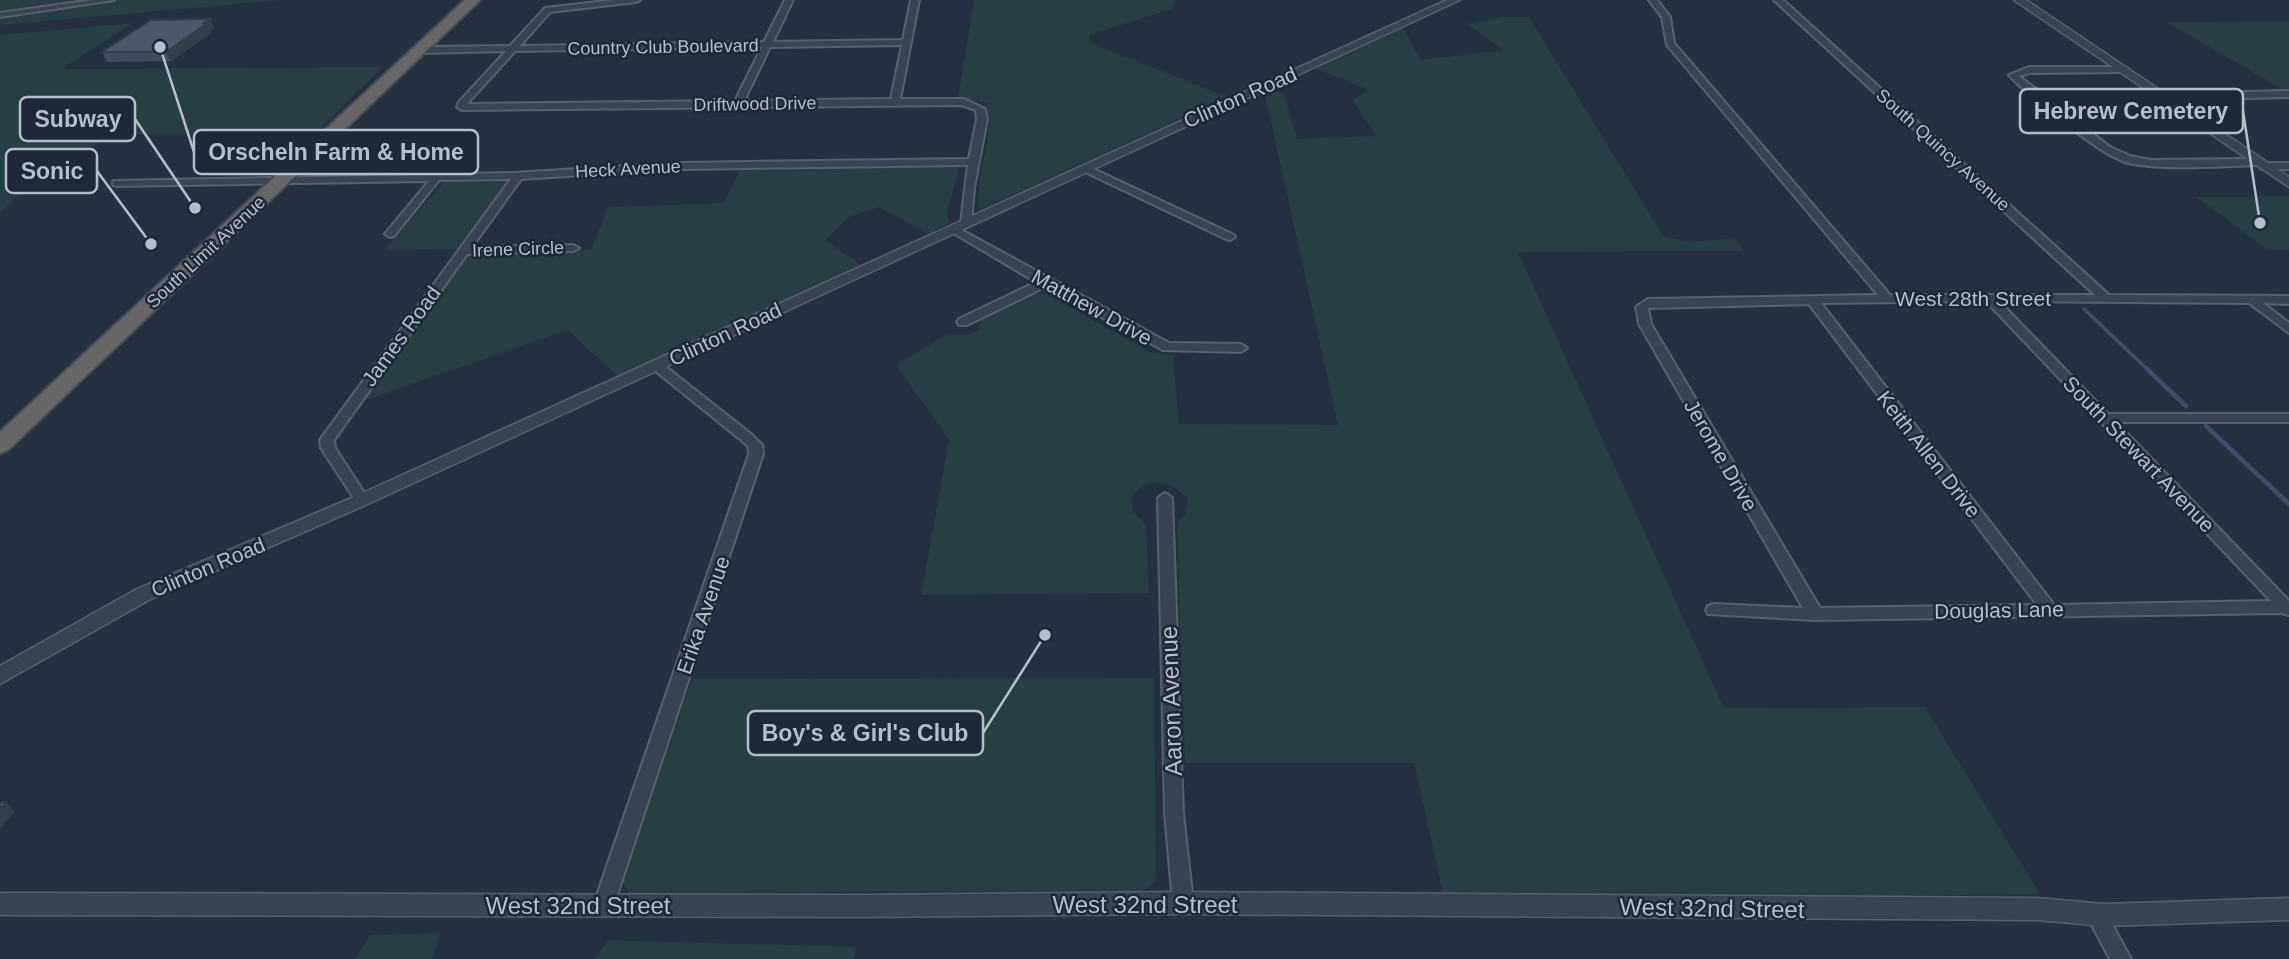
<svg xmlns="http://www.w3.org/2000/svg" width="2289" height="959" viewBox="0 0 2289 959" font-family="Helvetica,sans-serif">
	<style>
		.green { fill: #273e42 }
		.lines { fill: none; stroke-linecap: round; stroke-linejoin: round }
		.stream-far1 { stroke: #3b4e6a; stroke-width: 3.5 }
		.stream { stroke: #3b4e6a; stroke-width: 4.5 }
		.minor-casing { stroke: #57616e; stroke-width: 4 }
		.tertiary-casing { stroke: #57616e; stroke-width: 3 }
		.trunk-casing { stroke: #444e5b; stroke-width: 4 }
		.minor { fill: #394351; fill-rule: evenodd }
		.tertiary { fill: #394351; fill-rule: evenodd }
		.trunk { fill: #686664; fill-rule: evenodd }
		.wall { fill: #404c5b }
		.shaded-wall { fill: #343e4a }
		.building { fill: #4b586a; stroke: #343e4a; stroke-width: 2 }
		.labels { text-anchor: middle; dominant-baseline: central; stroke-width: 5; stroke-linejoin: round; paint-order: stroke }
		.far-street-label { font-size: 18px; fill: #b6becb; stroke: #1e2836 }
		.street-label { font-size: 21px; fill: #b6becb; stroke: #1e2836 }
		.near-street-label { font-size: 24px; fill: #b6becb; stroke: #1e2836 }
		.leader { fill: none; stroke: #b6becb; stroke-width: 2.5 }
		.callout-dot { fill: #b6becb; stroke: #1e2836; stroke-width: 2.5 }
		.callout { fill: #1e2836; stroke: #b6becb; stroke-width: 2.5 }
		.callout-label { font-size: 23px; text-anchor: middle; font-weight: bold; fill: #b6becb }
	</style>
	<rect width="100%" height="100%" fill="#253141"/>
	<!-- green -->
	<g class="green">
		<path d="M0,0H283L0,25Z"/>
		<path d="M974,0H1175L1172,9L1089,35L1090,43L1228,97L979,210C974,174 995,139 987,103L958,98Z"/>
		<path d="M1501,17H1529L1664,237L1693,242L1735,238L1744,251L1518,252L1724,708L1925,707L2040,894L1766,897L1443,893L1414,763H1185L1177,522L1185,515L1188,499C1172,481 1149,475 1132,496L1133,512L1146,524L1149,593L921,595L949,440L896,365L946,335H966L978,330L982,320L1034,294H1046L1150,352L1173,356L1179,424L1338,425L1265,95L1270,87L1284,94L1297,139L1376,136L1353,100L1369,90L1314,68L1403,27L1421,60L1504,50L1467,24Z"/>
		<path d="M2289,21V93L2166,22Z"/>
		<path d="M133,23L62,69L382,67L316,133L110,135L24,191L0,213V35Z"/>
		<path d="M950,166L958,168V173L947,212L949,223L928,234L879,207L849,217L825,240L861,265L618,377L568,330L354,404L465,256L591,250L608,207L723,203L740,170Z"/>
		<path d="M500,181L506,183L505,186L457,249L384,250L444,182Z"/>
		<path d="M2289,196V250H2268L2196,197Z"/>
		<path d="M1154,678L1156,881L1144,891L629,893L622,881L692,679Z"/>
		<path d="M440,933L432,959H355L370,935Z"/>
		<path d="M609,940L856,947L854,959H594Z"/>
	</g>
	<g class="lines">
		<!-- stream-far1 -->
		<path class="stream-far1" d="M2084,309L2148,370"/>
		<!-- stream -->
		<g class="stream">
			<path d="M2146,368L2186,406"/>
			<path d="M2206,426L2289,504"/>
		</g>
		<defs>
			<g id="minor">
				<path d="M93,0H114L0,17V13Z"/>
				<path d="M615,0H640L636,2L550,12L520,46L764,42L785,0H793L773,42L903,40L911,0H919L900,99H964L985,109L987,119L974,188L971,223L966,226L961,223L968,165L677,169L521,179L472,247L573,245L579,248L573,251L467,254L334,440L335,448L369,500L367,503H357L321,448L320,440L511,179L439,180L394,236L390,237L385,234L429,181L117,186L113,185V181L514,173L677,163L969,159L977,119L976,110L962,105L462,110L457,107L459,102L506,51L420,53L416,50L420,47L510,46L545,8ZM902,45L891,99L744,101L770,47ZM762,47L735,101L467,104L515,51Z"/>
				<path d="M1649,0H1657L1670,17L1674,43L1890,295H2095L1774,0H1783L2109,295L2289,296V304L2263,303L2289,323V333L2249,303L1999,301L2108,414H2289V422H2116L2289,601V615L2281,613L1815,620L1708,614L1706,610L1708,606L1714,604L1803,608L1639,324L1636,307L1648,299L1878,295L1667,45L1662,17ZM1986,301L2271,601L2054,605L1821,303ZM1809,304L2037,605L1820,608L1651,324L1648,308Z"/>
				<path d="M2029,67H2124V71L2121,72L2030,73L2019,76L2110,147L2130,156L2151,160L2259,159L2263,160V163H2289V169H2264L2260,168V165C2225,166 2157,171 2125,162C2100,154 2028,96 2009,75Z"/>
				<path d="M2289,91V97L2163,100L2158,97L2163,94Z"/>
				<path d="M1085,165L1234,235L1235,237L1230,240L1226,239L1081,170L1080,168Z"/>
				<path d="M954,226L1169,343L1241,344L1247,348L1241,352L1163,350L1045,287L967,325H959L957,322L959,319L1036,282L950,231V227Z"/>
				<path d="M657,362L661,363L751,434L762,445L763,454L614,904L611,910L604,913L597,910L594,904L749,454L748,446L741,440L653,369L651,366Z"/>
				<path d="M1165,493L1172,498L1183,813L1193,903L1190,909L1183,912L1176,909L1173,903L1165,813L1158,498Z"/>
				<path d="M2096,905L2103,908L2131,959H2110L2086,914L2089,908Z"/>
			</g>
			<g id="tertiary">
				<path d="M1447,0H1460L368,504L149,600L0,684V666L135,590L356,496Z"/>
				<path d="M2014,0H2026L2289,177V187Z"/>
				<path d="M1183,892L2037,898L2104,904L2289,898V920L2104,926L2037,920L1183,914L862,917L0,915V893L862,895Z"/>
			</g>
			<path id="trunk" d="M465,0H480L8,450L0,453V432Z"/>
		</defs>
		<!-- minor casing -->
		<use href="#minor" class="minor-casing"/>
		<!-- tertiary casing -->
		<use href="#tertiary" class="tertiary-casing"/>
		<!-- trunk casing -->
		<use href="#trunk" class="trunk-casing"/>
		<!-- minor -->
		<use href="#minor" class="minor"/>
		<!-- tertiary -->
		<use href="#tertiary" class="tertiary"/>
		<!-- trunk -->
		<use href="#trunk" class="trunk"/>
	</g>
	<!-- wall -->
	<path class="wall" d="M210,19L214,29L211,31V33L171,61L107,62L102,52Z"/>
	<!-- shaded-wall -->
	<g class="shaded-wall">
		<path d="M210,19L214,29L211,31V33L171,61L166,52Z"/>
		<path d="M6,802L15,811L0,829V810Z"/>
	</g>
	<!-- building -->
	<g class="building">
		<path d="M210,19L204,23H207L166,52H102L151,20Z"/>
		<path d="M6,802L0,810V803Z"/>
	</g>
	<g class="labels">
		<!-- far-street labels -->
		<g class="far-street-label">
			<text transform="translate(663 47) rotate(-1)">Country Club Boulevard</text>
			<text transform="translate(755 104) rotate(-1)">Driftwood Drive</text>
			<text transform="translate(1943 150) rotate(42)">South Quincy Avenue</text>
			<text transform="translate(628 169) rotate(-3)">Heck Avenue</text>
			<text transform="translate(518 249) rotate(-2)">Irene Circle</text>
			<text transform="translate(206 252) rotate(-43)">South Limit Avenue</text>
		</g>
		<!-- street labels -->
		<g class="street-label">
			<text transform="translate(1240 97) rotate(-24)">Clinton Road</text>
			<text x="1973" y="298">West 28th Street</text>
			<text transform="translate(1092 307) rotate(29)">Matthew Drive</text>
			<text transform="translate(725 334) rotate(-25)">Clinton Road</text>
			<text transform="translate(401 336) rotate(-54)">James Road</text>
			<text transform="translate(1929 454) rotate(52)">Keith Allen Drive</text>
			<text transform="translate(2139 454) rotate(46)">South Stewart Avenue</text>
			<text transform="translate(1721 455) rotate(60)">Jerome Drive</text>
			<text transform="translate(208 567) rotate(-23)">Clinton Road</text>
			<text transform="translate(1999 610) rotate(-1)">Douglas Lane</text>
			<text transform="translate(703 615) rotate(-71)">Erika Avenue</text>
		</g>
		<!-- near-street labels -->
		<g class="near-street-label">
			<text transform="translate(1171 701) rotate(-92)">Aaron Avenue</text>
			<text x="1145" y="904">West 32nd Street</text>
			<text x="578" y="905">West 32nd Street</text>
			<text transform="translate(1712 908) rotate(1)">West 32nd Street</text>
		</g>
	</g>
	<!-- callouts -->
	<path class="leader" d="M2260 223L2243 111M195 208L135 119M160 47L194 152M151 244L97 171M1045 635L983 733"/>
	<g class="callout-dot">
		<circle cx="2260" cy="223" r="7"/>
		<circle cx="195" cy="208" r="7"/>
		<circle cx="160" cy="47" r="7"/>
		<circle cx="151" cy="244" r="7"/>
		<circle cx="1045" cy="635" r="7"/>
	</g>
	<g class="callout">
		<rect x="2020" y="89" width="223" height="44" rx="7"/>
		<rect x="20" y="97" width="115" height="44" rx="7"/>
		<rect x="194" y="130" width="284" height="44" rx="7"/>
		<rect x="6" y="149" width="91" height="44" rx="7"/>
		<rect x="748" y="711" width="235" height="44" rx="7"/>
	</g>
	<g class="callout-label">
		<text x="2131" y="119">Hebrew Cemetery</text>
		<text x="78" y="127">Subway</text>
		<text x="336" y="160">Orscheln Farm &amp; Home</text>
		<text x="52" y="179">Sonic</text>
		<text x="865" y="741">Boy's &amp; Girl's Club</text>
	</g>
</svg>
